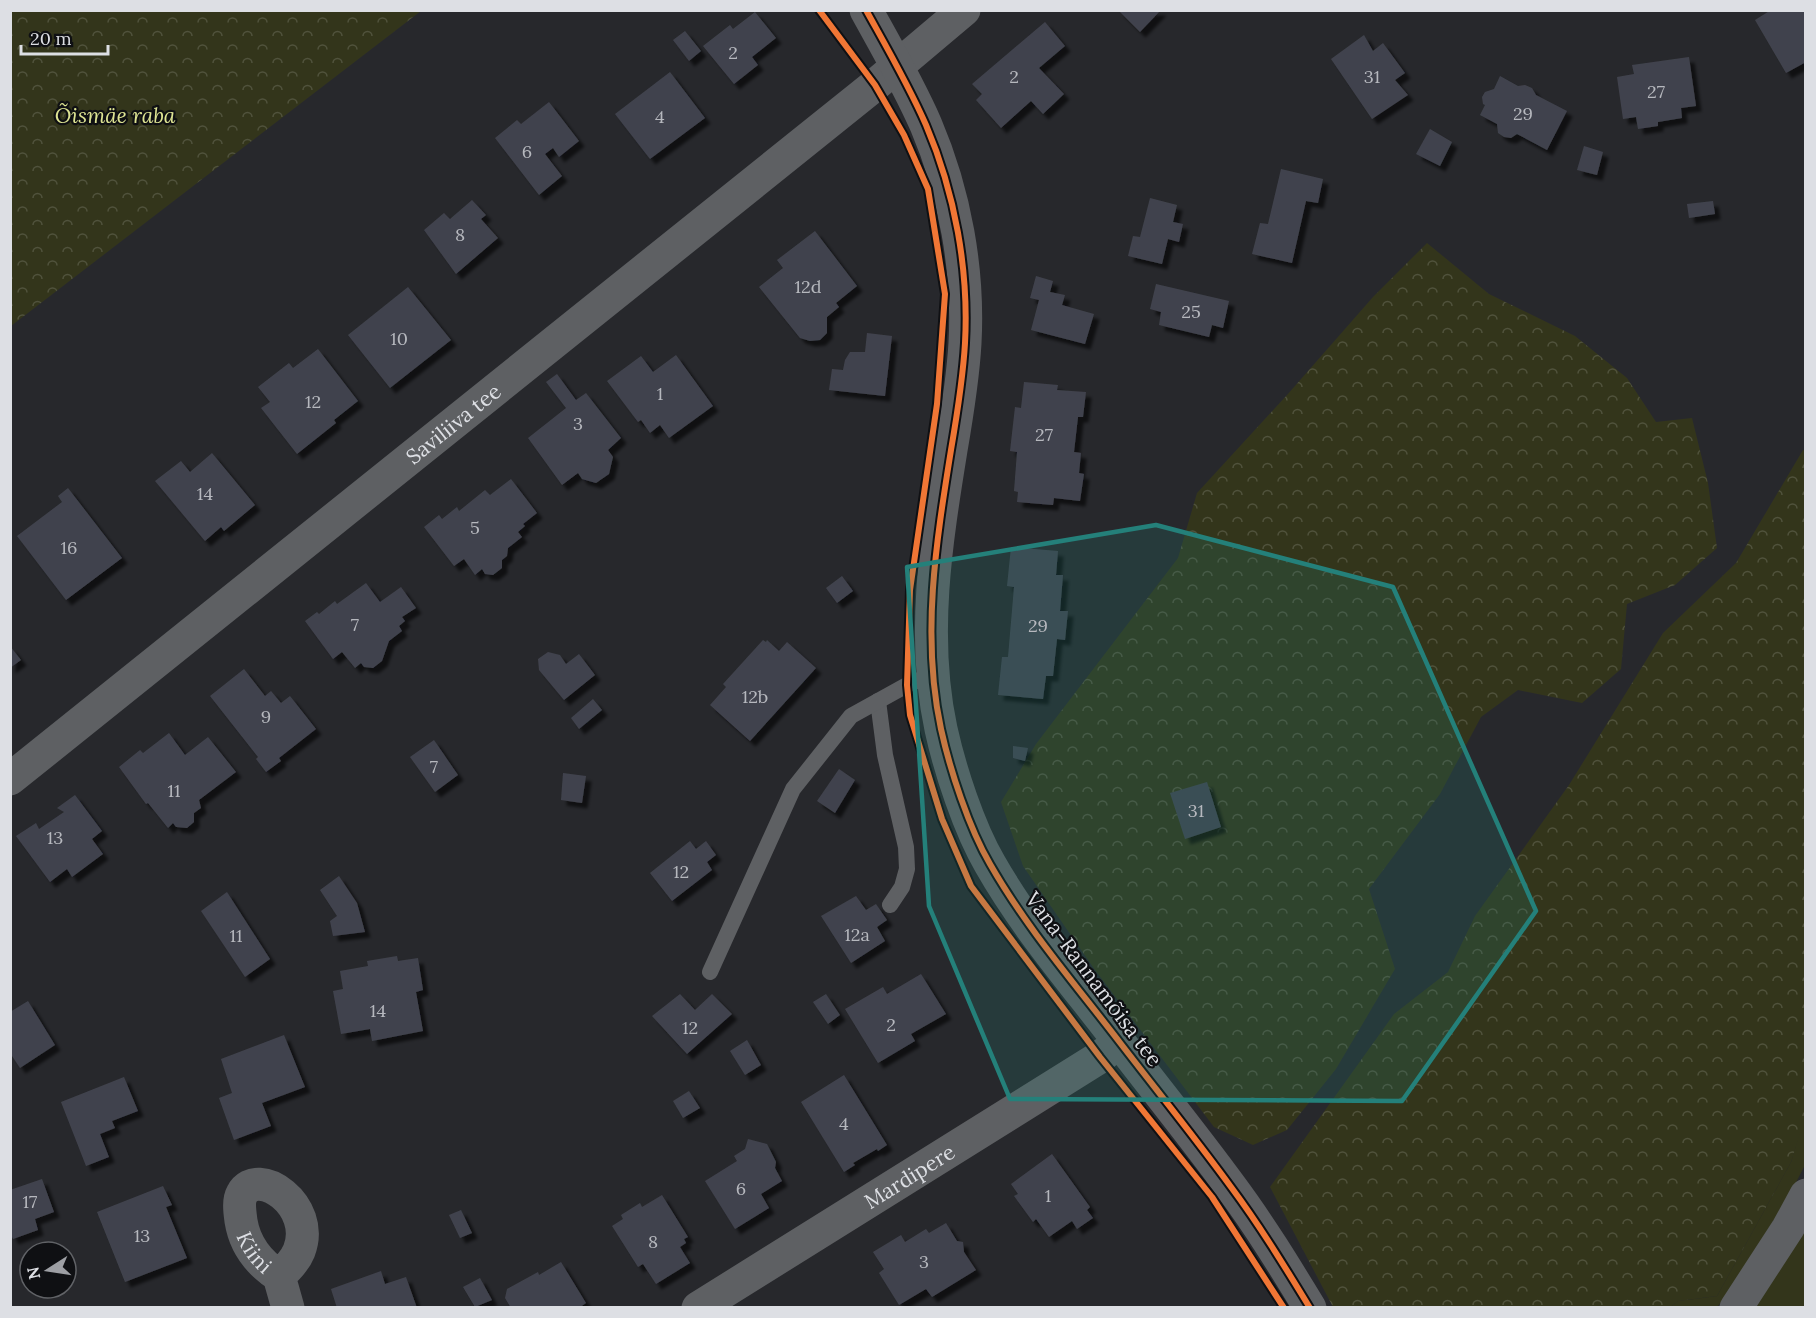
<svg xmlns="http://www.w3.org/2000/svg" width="1816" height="1318" viewBox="0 0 1816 1318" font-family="Lora,serif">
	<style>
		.grass { fill: #33351b }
		.forest { fill: url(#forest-crowns) }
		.building { fill: #41434d; filter: url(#shadow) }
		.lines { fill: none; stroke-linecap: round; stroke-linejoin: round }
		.service { stroke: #5e6063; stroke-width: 16 }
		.minor { stroke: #5e6063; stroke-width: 33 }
		.tertiary { stroke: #5e6063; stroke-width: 33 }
		.cycleway-casing { stroke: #0f1013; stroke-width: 10 }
		.cycleway { stroke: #f07635; stroke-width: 6 }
		.marked { fill: #24807a; fill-opacity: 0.2; stroke: #24807a; stroke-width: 4.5; stroke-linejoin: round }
		.labels { text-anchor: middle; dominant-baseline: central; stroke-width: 4.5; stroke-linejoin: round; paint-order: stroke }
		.number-label { font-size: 18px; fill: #b6b8be }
		.park-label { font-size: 21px; font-style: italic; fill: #dee493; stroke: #0f1013 }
		.street-label { font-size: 21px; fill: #dddfe4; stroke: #0f1013 }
	</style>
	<defs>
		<pattern id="forest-crowns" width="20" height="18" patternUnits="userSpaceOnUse" patternTransform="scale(1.5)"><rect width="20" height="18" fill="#33351b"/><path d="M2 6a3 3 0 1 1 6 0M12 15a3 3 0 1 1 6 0" fill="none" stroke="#50523c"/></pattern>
		<filter id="shadow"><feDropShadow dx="5.5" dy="5.5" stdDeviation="1.5" flood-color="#0009"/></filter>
	</defs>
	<rect width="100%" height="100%" fill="#27282c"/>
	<!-- grass -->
	<g class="grass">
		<path d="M1805,1114V1165L1789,1196L1726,1297L1717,1307L1669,1308L1678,1301L1717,1296L1791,1162Z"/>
		<path d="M1805,1217V1307H1752Z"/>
	</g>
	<!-- forest -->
	<g class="forest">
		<path d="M11,10H421V11L11,326Z"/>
		<path d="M1427,243L1489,294L1575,336L1627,378L1656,422L1692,418L1708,483L1717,548L1675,585L1627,604L1621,669L1582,703L1518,690L1481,717L1440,794L1369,889L1395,969L1336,1069L1287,1130L1253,1145L1214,1127L1095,970L1023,866L1001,802L1036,744L1178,558L1197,493L1287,395L1373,297Z"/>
		<path d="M1803,450L1806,451V1114L1791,1162L1717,1296L1678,1301L1669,1308L1333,1307L1270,1187L1394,1014L1448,972L1475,916L1569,785L1663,633L1736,563Z"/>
	</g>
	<!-- building -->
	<g class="building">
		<path d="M1118,10H1161L1140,32Z"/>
		<path d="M1771,10H1806V62L1786,73L1755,20Z"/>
		<path d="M755,12L776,38L752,57L758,65L734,84L703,46L730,25L733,29Z"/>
		<path d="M1045,22L1065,46L1039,68L1064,94L1043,114L1031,101L1001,128L976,100L982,94L972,84Z"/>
		<path d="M685,31L701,51L689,61L673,40Z"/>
		<path d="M1364,35L1373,51L1383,43L1405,73L1395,80L1408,95L1372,119L1331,59Z"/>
		<path d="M1689,57L1696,106L1681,108L1682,118L1658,122V126L1638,129L1636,117L1623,119L1617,77L1634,74L1632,65Z"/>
		<path d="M670,72L705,118L650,159L615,114Z"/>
		<path d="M1500,76L1518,86L1525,85L1532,88L1536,95L1567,111L1547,150L1517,134L1511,138L1504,137L1498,133L1497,124L1480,115L1485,105L1483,104L1482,97L1485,92L1494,89Z"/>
		<path d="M549,102L579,141L559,157L553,148L545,154L562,176L539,195L495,138L517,120L521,124Z"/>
		<path d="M1430,129L1452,142L1440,166L1416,154Z"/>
		<path d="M1584,146L1603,152L1597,175L1577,170Z"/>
		<path d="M1281,169L1323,179L1318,203L1306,201L1292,263L1252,254L1260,223L1268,224Z"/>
		<path d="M1150,198L1177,205L1173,222L1183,224L1179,242L1168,239L1162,264L1128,256L1133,236L1140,237Z"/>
		<path d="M472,200L486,215L481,219L498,238L456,274L424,230L444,213L450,219Z"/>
		<path d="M1713,201L1715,214L1689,218L1687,204Z"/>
		<path d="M815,231L857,286L836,303L839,307L827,317V333L820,340L810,341L800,338L759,287L783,268L777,260Z"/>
		<path d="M1036,276L1053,281L1050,292L1065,295L1062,305L1094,314L1085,344L1031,330L1039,300L1030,298Z"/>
		<path d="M1156,284L1229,301L1223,328L1212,325L1209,337L1159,325L1161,312L1150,309Z"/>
		<path d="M408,287L451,340L390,388L348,335Z"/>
		<path d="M867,333L892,336L885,396L829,390L832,369L843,370L845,360L850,352H865Z"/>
		<path d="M318,349L358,401L334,420L336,423L297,454L261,408L270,402L258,387L289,363L293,368Z"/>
		<path d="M676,355L713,406L669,438L660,425L650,433L641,420L638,422L607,381L641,356L653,372Z"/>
		<path d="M557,374L576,400L586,393L621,438L608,450L613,457L609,474L596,483L582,479L578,473L562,485L528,438L566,408L546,382Z"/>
		<path d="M1024,382L1058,385L1057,390L1086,392L1083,417H1078L1074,452L1081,453L1079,473L1084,474L1080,501L1054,498L1053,505L1017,502L1018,492L1014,491L1017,452L1010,451L1015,407L1021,408Z"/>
		<path d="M212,453L255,505L224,531L221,527L205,541L155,481L181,461L190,472Z"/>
		<path d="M511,479L537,513L523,524L525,526L518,532L522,537L508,548L507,556L502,560V568L493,575L485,574L482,569L475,575L464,559L454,566L424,527L439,515L442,519L457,507L459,511L485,490L490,495Z"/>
		<path d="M68,488L122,558L66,600L17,536L62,502L58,496Z"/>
		<path d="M1011,547L1058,551L1056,575H1063L1060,611H1068L1065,640L1057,639L1053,676H1046L1043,699L998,695L1002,657H1008L1014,587L1007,586Z"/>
		<path d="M842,576L853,591L837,603L826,588Z"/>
		<path d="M366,583L380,602L401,587L416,608L402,617L405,621L399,626L402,631L389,641L382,661L373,668L364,667L361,663L355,668L342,652L333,659L305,621L317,612L319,614L335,601L337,604Z"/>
		<path d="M763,640L766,642L767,640L779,651L787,642L816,668L750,741L710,705L726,687L723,684Z"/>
		<path d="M10,646L21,660L10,668Z"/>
		<path d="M548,652L560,655L566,664L579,654L595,675L564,700L539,670L538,659Z"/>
		<path d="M244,669L265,696L271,691L281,703L290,696L316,729L279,758L281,761L266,772L256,759L258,757L210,696Z"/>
		<path d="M593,699L602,710L579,729L571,718Z"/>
		<path d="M169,733L185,755L208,737L236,772L199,800L201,808L194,813V822L187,828L176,827L173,823L168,828L148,803L146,804L119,767L140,750L143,753Z"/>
		<path d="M434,740L458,775L435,792L410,757Z"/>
		<path d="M1013,746L1028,748L1025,761L1013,758Z"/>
		<path d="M839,769L855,780L835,813L817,801Z"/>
		<path d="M563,773L586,776L582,803L561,800Z"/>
		<path d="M1207,782L1221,827L1185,839L1170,793Z"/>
		<path d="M75,795L102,831L92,839L103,854L72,877L67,869L50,882L16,836L36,823L39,829L64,812L57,808Z"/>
		<path d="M690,841L696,849L706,841L716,855L707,862L712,870L672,901L650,873Z"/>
		<path d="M339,876L357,903L365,932L333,936L330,921L337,916L320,890Z"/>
		<path d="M227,892L270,959L245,977L201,911Z"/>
		<path d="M856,896L866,910L876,904L887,920L877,927L885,941L851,963L821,916Z"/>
		<path d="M397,956L398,961L418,958L423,990L416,992L423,1031L372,1041L370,1029L341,1034L333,991L343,989L340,971L368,966L367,961Z"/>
		<path d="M921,974L946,1014L911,1034L915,1041L878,1063L845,1009L883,987L887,994Z"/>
		<path d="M680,994L695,1010L712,994L732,1014L687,1054L652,1016Z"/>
		<path d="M826,994L840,1015L828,1024L813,1002Z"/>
		<path d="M28,1001L55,1045L20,1068L10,1053V1012Z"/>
		<path d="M284,1035L305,1087L262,1103L271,1126L234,1140L219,1098L232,1093L221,1059Z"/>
		<path d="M747,1040L761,1065L745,1075L730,1051Z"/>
		<path d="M844,1075L887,1145L878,1151L877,1149L853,1163L855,1165L844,1172L801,1102Z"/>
		<path d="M124,1077L138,1111L112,1121L115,1128L100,1134L109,1157L86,1166L61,1102Z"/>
		<path d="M689,1091L700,1108L683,1118L673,1101Z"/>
		<path d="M748,1139L767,1144L776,1162L775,1168L782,1181L761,1194L769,1208L735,1229L705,1181L737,1161L734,1156L745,1149Z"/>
		<path d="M1052,1154L1090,1207L1087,1210L1093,1218L1077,1229L1072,1221L1049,1237L1036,1219L1033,1222L1014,1196L1018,1194L1011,1184Z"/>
		<path d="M42,1179L54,1212L35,1219L38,1230L13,1239L10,1233V1190Z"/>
		<path d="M163,1186L172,1205L166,1207L187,1258L125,1282L97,1212Z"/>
		<path d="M662,1195L688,1237L684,1239L686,1243L680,1247L690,1263L656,1284L643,1264L638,1267L612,1226L623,1219L621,1215L640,1203L642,1207Z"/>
		<path d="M461,1210L472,1233L460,1238L449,1215Z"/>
		<path d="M946,1223L957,1241L963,1242L964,1252L976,1270L932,1297L926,1289L899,1305L879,1273L884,1269L873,1252L901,1235L905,1242L926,1229L929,1233Z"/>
		<path d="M561,1262L586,1303L579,1308H511L505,1298L507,1289L538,1272L539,1275Z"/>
		<path d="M381,1271L385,1284L406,1277L417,1308H337L331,1289Z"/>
		<path d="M480,1278L492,1300L475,1307L463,1287Z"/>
	</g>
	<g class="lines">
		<!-- service -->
		<g class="service">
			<path d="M878,701L885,755L906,847L907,869L902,887L890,905"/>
			<path d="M710,972L793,789L851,716L907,685L933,674"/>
		</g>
		<!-- minor -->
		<g class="minor">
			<path id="s1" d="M10,779L875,85L964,10"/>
			<path id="s2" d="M279,1276C287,1269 295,1261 299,1251C317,1205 257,1165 242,1194C238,1201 240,1213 241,1221C245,1246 259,1263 279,1276L288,1308"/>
			<path id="s3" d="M698,1308L1100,1057L1119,1042"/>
			<path d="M1736,1308L1788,1228L1806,1195"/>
		</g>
		<!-- tertiary -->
		<path class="tertiary" d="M866,10C887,48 909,86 926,125C955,193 969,270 965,343C963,379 957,415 951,450C936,543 921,636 941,729C950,770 969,828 990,864C1027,929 1076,985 1121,1044C1158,1092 1196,1139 1231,1187C1260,1226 1285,1267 1310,1308"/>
		<defs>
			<g id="cycleway">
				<path d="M819,10L875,85L904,135L928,189L945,294L937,404L910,590L907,685L910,715L942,819L971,886L1100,1057L1212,1197L1284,1308"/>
				<path d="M866,10C887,48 909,86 926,125C955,193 969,270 965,343C963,379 957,415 951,450C936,543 921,636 941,729C950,770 969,828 990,864C1027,929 1076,985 1121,1044C1158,1092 1196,1139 1231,1187C1260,1226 1285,1267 1310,1308"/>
			</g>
		</defs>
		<!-- cycleway casing -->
		<use href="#cycleway" class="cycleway-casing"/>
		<!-- cycleway -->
		<use href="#cycleway" class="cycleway"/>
	</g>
	<!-- marked area -->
	<path class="marked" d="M1156,525L1393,587L1536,911L1402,1101L1010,1099L929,906L907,567Z"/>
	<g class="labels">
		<!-- number labels -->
		<g class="number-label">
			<text x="733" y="52">2</text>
			<text x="1014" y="76">2</text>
			<text x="1372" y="76">31</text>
			<text x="1656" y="91">27</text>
			<text x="1523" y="113">29</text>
			<text x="660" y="116">4</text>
			<text x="527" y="151">6</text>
			<text x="460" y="234">8</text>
			<text x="808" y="286">12d</text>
			<text x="1191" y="311">25</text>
			<text x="399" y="338">10</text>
			<text x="660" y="393">1</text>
			<text x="313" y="401">12</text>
			<text x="578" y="423">3</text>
			<text x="1044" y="434">27</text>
			<text x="205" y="493">14</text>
			<text x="475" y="527">5</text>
			<text x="69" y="547">16</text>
			<text x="355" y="624">7</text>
			<text x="1038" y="625">29</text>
			<text x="755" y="696">12b</text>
			<text x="266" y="716">9</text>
			<text x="434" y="766">7</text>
			<text x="174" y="790">11</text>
			<text x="1196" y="810">31</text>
			<text x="55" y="837">13</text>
			<text x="681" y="871">12</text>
			<text x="857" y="934">12a</text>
			<text x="236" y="935">11</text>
			<text x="378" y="1010">14</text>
			<text x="891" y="1024">2</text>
			<text x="690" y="1027">12</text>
			<text x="844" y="1123">4</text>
			<text x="741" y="1188">6</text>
			<text x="1048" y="1195">1</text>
			<text x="30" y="1201">17</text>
			<text x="142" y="1235">13</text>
			<text x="653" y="1241">8</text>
			<text x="924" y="1261">3</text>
		</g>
		<!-- park labels -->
		<g class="park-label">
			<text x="115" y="115">Õismäe raba</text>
		</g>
		<!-- street labels -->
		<g class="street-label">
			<text stroke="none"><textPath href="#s1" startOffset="568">Saviliiva tee</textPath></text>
			<text transform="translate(1094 979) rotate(53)">Vana-Rannamõisa tee</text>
			<text stroke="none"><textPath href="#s3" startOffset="249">Mardipere</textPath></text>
			<text stroke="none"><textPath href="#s2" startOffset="204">Kiini</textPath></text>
		</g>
	</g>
	<!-- border -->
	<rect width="1816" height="1318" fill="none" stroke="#dddfe4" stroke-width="24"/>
	<!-- north arrow -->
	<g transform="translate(48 1270) rotate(258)"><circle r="28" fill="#0f1013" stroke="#616367" stroke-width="1.5"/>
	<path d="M0-4.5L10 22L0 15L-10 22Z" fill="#9d9fa4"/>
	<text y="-9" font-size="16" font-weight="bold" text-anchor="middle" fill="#dddfe4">N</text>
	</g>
	<!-- scale -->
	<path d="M21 45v9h87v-9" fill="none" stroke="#dddfe4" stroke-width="3"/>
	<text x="30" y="45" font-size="18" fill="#dddfe4" stroke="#0f1013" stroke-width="4.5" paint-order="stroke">20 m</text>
</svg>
